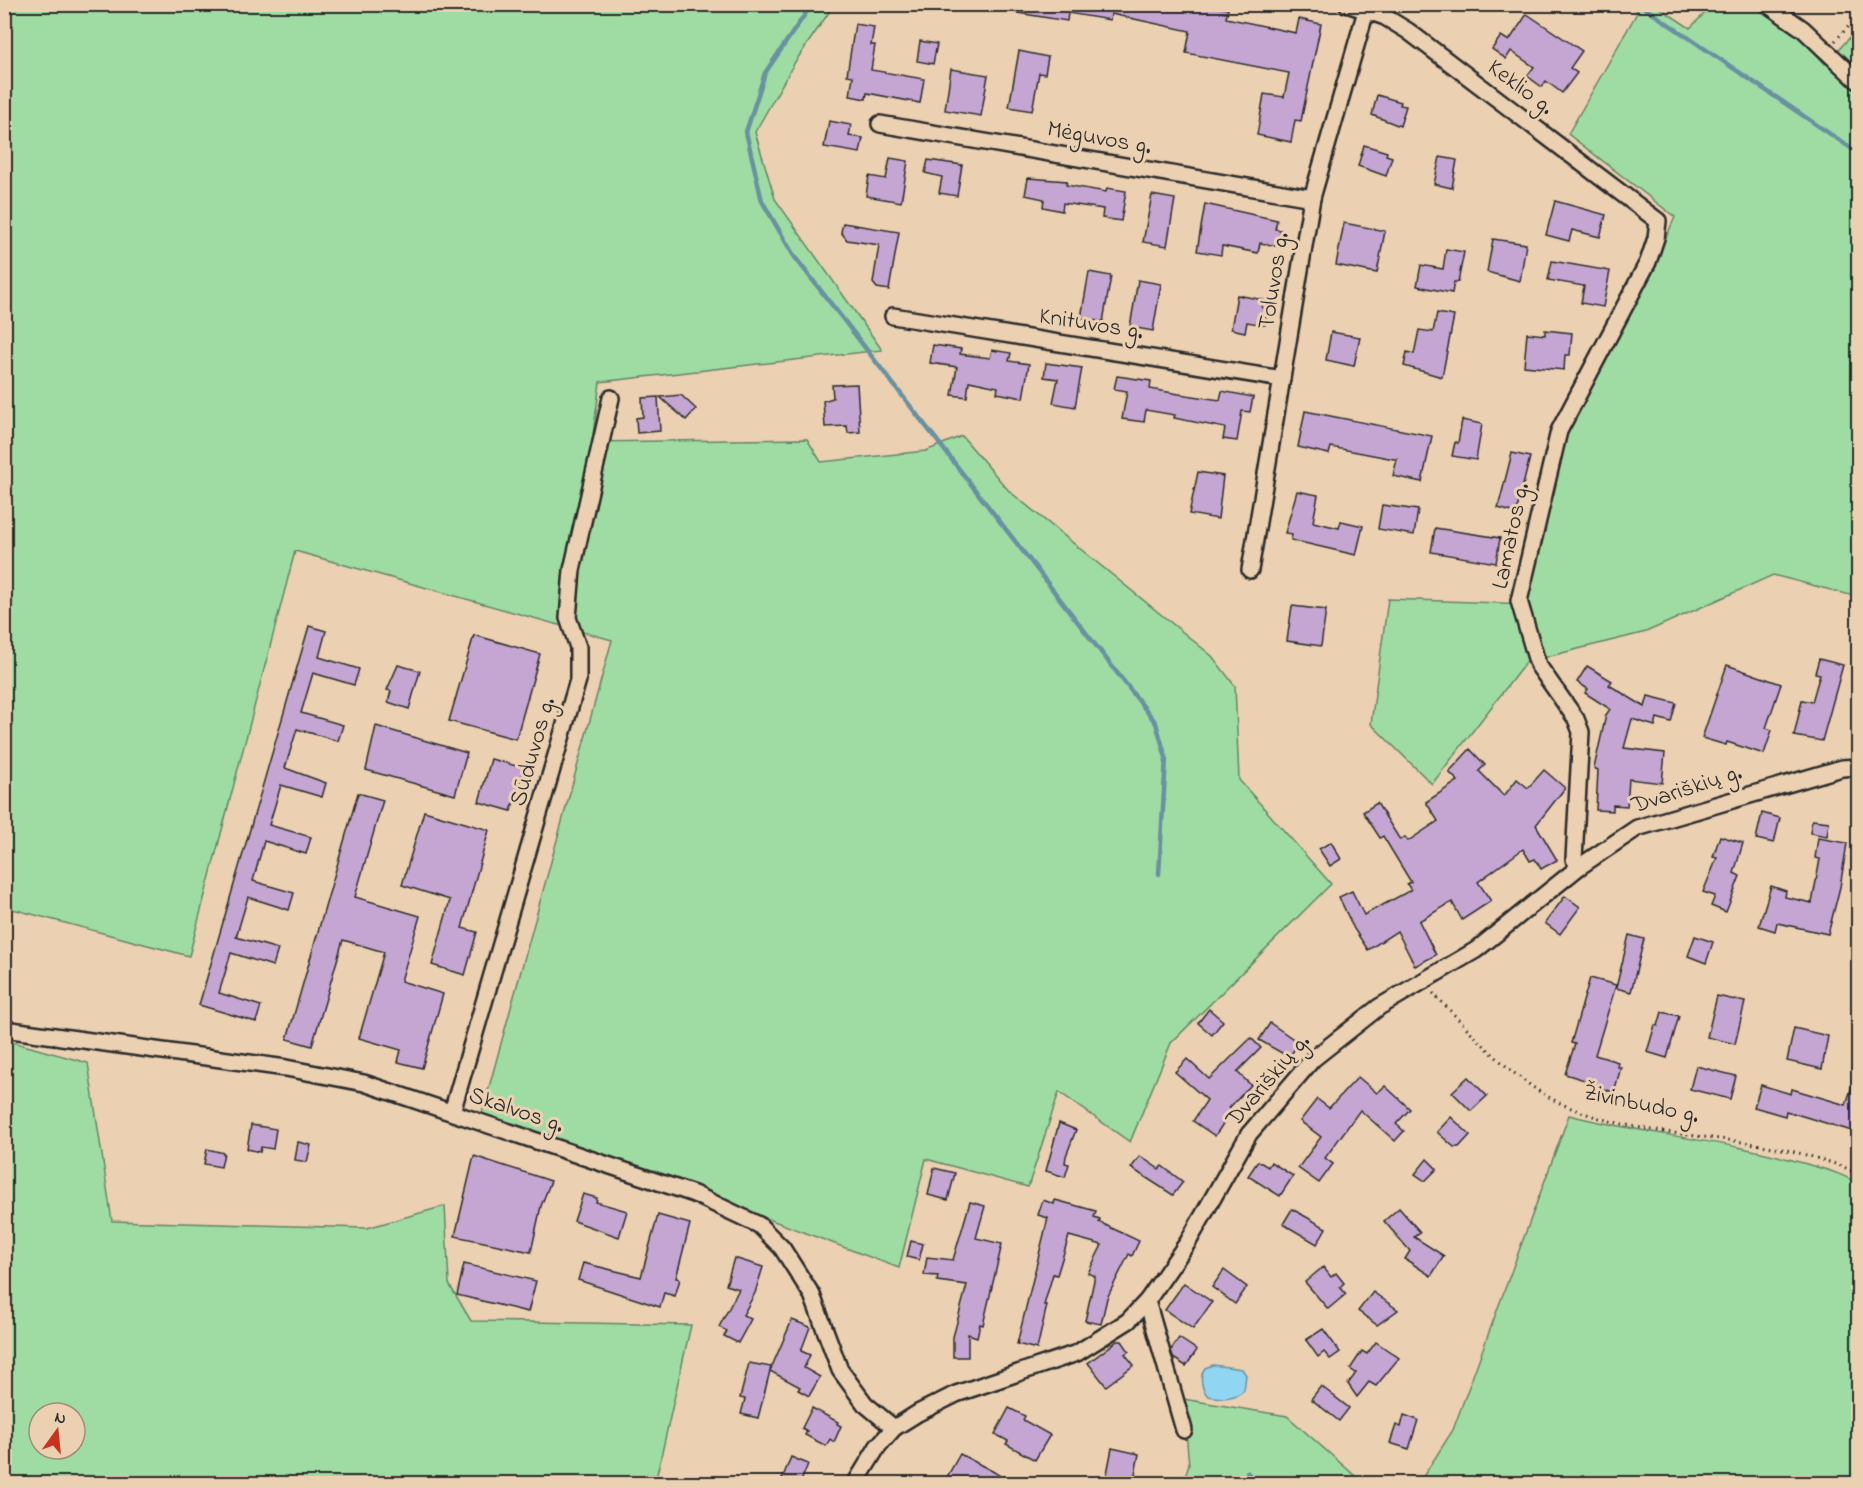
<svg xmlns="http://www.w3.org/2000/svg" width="1863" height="1488" viewBox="0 0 1863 1488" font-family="'Indie Flower',sans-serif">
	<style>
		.green { fill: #9fdca3; stroke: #658467; stroke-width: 1.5; fill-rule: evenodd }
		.water { fill: #90d5f2; stroke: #6891a2; stroke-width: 1.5 }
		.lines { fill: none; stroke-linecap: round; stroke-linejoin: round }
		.stream { stroke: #6891a2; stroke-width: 4.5 }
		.building { fill: #c5a6d2; stroke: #2b2b2b; stroke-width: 1.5 }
		.minor-casing { stroke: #2b2b2b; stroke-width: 20 }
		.path { stroke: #2b2b2b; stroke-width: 3; stroke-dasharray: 1.5 4.5; stroke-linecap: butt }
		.minor { stroke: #ebd0b2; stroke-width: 15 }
		.labels { text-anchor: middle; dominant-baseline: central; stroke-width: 6; stroke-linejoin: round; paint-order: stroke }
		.street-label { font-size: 24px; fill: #2b2b2b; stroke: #ebd0b2 }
	</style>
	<rect width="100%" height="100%" fill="#ebd0b2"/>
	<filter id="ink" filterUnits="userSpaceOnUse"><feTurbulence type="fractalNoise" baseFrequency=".0167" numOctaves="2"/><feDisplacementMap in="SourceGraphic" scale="12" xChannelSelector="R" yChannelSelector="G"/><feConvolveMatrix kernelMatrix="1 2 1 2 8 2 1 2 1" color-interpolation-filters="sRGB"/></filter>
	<g filter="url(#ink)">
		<!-- green -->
		<g class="green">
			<path d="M4,5H834L795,62L755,132L775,199L882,350L600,382L592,442L807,439L821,462L926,451L962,436L1009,491L1212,656L1235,686L1239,780L1331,884L1171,1043L1130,1142L1059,1092L1028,1187L926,1159L899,1268L755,1214L701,1188L480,1120L612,640L295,551L189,956L5,907Z"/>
			<path d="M1628,5H1655L1690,28L1713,5H1756L1797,34L1825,64L1858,29V597L1773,575L1646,632L1526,662L1432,784L1371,724L1388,599L1527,604L1565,436L1653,267L1675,217L1568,134L1638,11Z"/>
			<path d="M5,1040L88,1063L112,1221L367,1228L445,1206L449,1284L471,1321L691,1325L655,1483H5ZM39,1413H75V1449H39Z"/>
			<path d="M1569,1115C1646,1135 1726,1140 1803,1163C1823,1169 1842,1173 1858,1184V1483H1419L1453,1430Z"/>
			<path d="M1183,1399L1287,1416L1363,1483H1183L1189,1465Z"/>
		</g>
		<!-- water -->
		<path class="water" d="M1213,1365L1242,1369L1246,1375L1244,1390C1235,1399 1220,1399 1208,1396C1201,1389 1199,1376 1205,1368Z"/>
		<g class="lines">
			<!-- stream -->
			<g class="stream">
				<path d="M812,4L765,73L746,132L762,201L794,256L1156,723L1166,758L1159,874"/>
				<path d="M1639,4L1858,153"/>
				<path d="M1247,1472L1256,1484"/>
			</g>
		</g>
		<!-- building -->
		<g class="building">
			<path d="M1012,4H1202L1228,9L1226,18L1296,33L1299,19L1321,24L1301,121L1295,120L1291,142L1257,135L1264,94L1284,97L1289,73L1186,53L1190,31L1111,14L1110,20L1068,13L1067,21L1012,12Z"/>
			<path d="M1527,14L1582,51L1570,68L1577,73L1562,93L1546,81L1542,87L1527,76L1534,67L1511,51L1506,59L1492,49L1501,36L1509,41Z"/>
			<path d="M855,24L874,27L871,45H875L871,70L924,79L920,103L867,93L866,99L850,96L853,76L847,75Z"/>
			<path d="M920,41L937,44L933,64L917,61Z"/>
			<path d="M1019,51L1048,57L1045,74L1039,73L1032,111L1009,107Z"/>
			<path d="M951,69L988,75L981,116L945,110Z"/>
			<path d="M1377,95L1401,102L1400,105L1406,106L1400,126L1372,115Z"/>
			<path d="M829,121L851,125L849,136L863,138L860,153L824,147Z"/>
			<path d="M1364,145L1387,152L1386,155L1392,157L1386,176L1358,166Z"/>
			<path d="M1440,157L1457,160L1452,188L1434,184Z"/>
			<path d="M890,158L908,161L901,202L866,196L869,176L886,179Z"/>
			<path d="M928,160L962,165L957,196L939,193L942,177L925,173Z"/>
			<path d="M1028,178L1067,181L1066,185L1106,192L1107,188L1126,191L1121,221L1102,218L1103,209L1063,203L1062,211L1043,207L1044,199L1025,195Z"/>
			<path d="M1152,195L1175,199L1167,246L1143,242Z"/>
			<path d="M1555,201L1606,215L1600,237L1572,230L1569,241L1546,235Z"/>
			<path d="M1205,204L1277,220L1275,229L1281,230L1278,246L1260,243L1258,253L1222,246L1221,255L1197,251Z"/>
			<path d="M843,223L899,232L889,290L877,288L873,283L879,245L847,240L841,232Z"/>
			<path d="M1344,223L1385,231L1377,273L1336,265Z"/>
			<path d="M1493,239L1526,244L1520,281L1487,272Z"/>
			<path d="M1446,249L1464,252L1458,282H1454L1452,293L1417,286L1421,265L1443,269Z"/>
			<path d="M1552,261L1610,271L1603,307L1581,303L1584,286L1548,280Z"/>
			<path d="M1089,272L1111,276L1103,322L1081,318Z"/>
			<path d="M1138,280L1161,284L1153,331L1130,327Z"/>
			<path d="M1237,295L1264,300L1262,308L1268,309L1265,325L1247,322L1245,332L1231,329Z"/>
			<path d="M1437,313L1454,316L1442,377L1404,366L1407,352L1414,354L1419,330L1433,332Z"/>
			<path d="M1545,330L1572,333L1570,355H1565L1564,370L1524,366L1527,333L1545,335Z"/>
			<path d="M1331,332L1360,337L1354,366L1326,360Z"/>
			<path d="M933,345L961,349L960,354L990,358L992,350L1011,353L1009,361L1029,364L1023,398L997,393L998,387L969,381L967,397L952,395L957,367L930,363Z"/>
			<path d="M1046,363L1082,368L1075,407L1053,403L1058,379L1044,377Z"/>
			<path d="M1117,376L1151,381L1150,389L1179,394L1220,400L1222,391L1253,397L1250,412L1242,411L1237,441L1223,439L1225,428L1174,418L1175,415L1146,410L1144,422L1122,419L1127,391L1114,389Z"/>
			<path d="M857,384L860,432L848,433L847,426L825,427L823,401L833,398L832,385Z"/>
			<path d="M681,395L696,409L686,420L660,397Z"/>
			<path d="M658,397L660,431L637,433L636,418L643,417L642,398Z"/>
			<path d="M1305,411L1432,436L1422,482L1393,476L1397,459H1394L1331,447L1329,454L1298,447Z"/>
			<path d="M1462,420L1482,424L1476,460L1452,456L1455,442L1458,443Z"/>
			<path d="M1512,453L1530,457L1516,513L1498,508Z"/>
			<path d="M1198,472L1223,476L1218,519L1189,514Z"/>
			<path d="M1297,491L1318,495L1313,522L1339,528L1341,521L1363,526L1356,555L1291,540L1292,534L1285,533Z"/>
			<path d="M1382,505L1418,510L1414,535L1378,529Z"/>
			<path d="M1435,528L1500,538L1496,563L1431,552Z"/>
			<path d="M1292,606L1326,610L1321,646L1287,641Z"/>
			<path d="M309,626L326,631L319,657L359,669L354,685L313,673L301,713L343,725L338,741L297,729L285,768L326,783L322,797L281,785L269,825L311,837L306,854L264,841L253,881L294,893L289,910L248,897L236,937L278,949L273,966L231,953L219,993L261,1006L256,1022L199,1005Z"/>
			<path d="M474,635L540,654L516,739L449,721Z"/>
			<path d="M1819,659L1843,665L1822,741L1794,736L1802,700L1812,702L1820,674L1815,673Z"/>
			<path d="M398,665L420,671L409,709L388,702L391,691L387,690Z"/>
			<path d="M1727,665L1781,684L1766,728L1772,730L1764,754L1727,742L1726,745L1702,738Z"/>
			<path d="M1587,666L1612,681L1609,685L1645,707L1648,696L1676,703L1671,722L1657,718L1655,726L1632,719L1624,748L1665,753L1662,783L1629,779L1627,806L1613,805V811L1596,810L1598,770L1594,768L1606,715L1610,709L1585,693L1588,689L1577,682Z"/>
			<path d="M376,726L467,753L455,795L366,770Z"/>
			<path d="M1470,749L1485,765L1479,771L1504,796L1517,779L1528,788L1544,770L1565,788L1536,825L1557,860L1541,869L1535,859L1530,861L1523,849L1478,882L1491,901L1462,920L1452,902L1419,921L1436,955L1415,966L1397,931L1368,950L1354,929L1339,897L1352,891L1364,915L1411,890L1407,884L1411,882L1383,836L1380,838L1363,812L1377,803L1400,840L1405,837L1408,841L1438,821L1426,802L1458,781L1449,772Z"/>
			<path d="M491,759L524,768L511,811L479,802Z"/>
			<path d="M358,793L383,800L355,897L420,916L401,981L443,994L422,1068L398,1062L401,1050L359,1038L384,952L343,940L312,1046L287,1039Z"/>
			<path d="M424,811L489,830L462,928L477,932L465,975L432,965L450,900L402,885Z"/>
			<path d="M1762,813L1780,818L1774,843L1756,839Z"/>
			<path d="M1812,820L1829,822L1827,836L1810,833Z"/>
			<path d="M1720,836L1743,843L1734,873L1740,876L1726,912L1711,906L1715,896L1703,892L1717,858L1713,857Z"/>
			<path d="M1818,838L1847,843L1840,887L1828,934L1777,923L1775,931L1759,926L1771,886L1786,891L1785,897L1812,903L1820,859L1815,858Z"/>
			<path d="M1331,842L1341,859L1330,866L1319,849Z"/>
			<path d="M1565,896L1580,907L1560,934L1545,923Z"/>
			<path d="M1629,935L1644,939L1631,992L1616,988Z"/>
			<path d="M1695,936L1713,942L1706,963L1688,956Z"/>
			<path d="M1590,978L1616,985L1595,1055L1618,1062L1617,1067H1621L1614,1092L1587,1085L1588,1081L1565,1074L1575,1044L1571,1043Z"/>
			<path d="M1717,996L1745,1002L1735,1044L1707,1037Z"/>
			<path d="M1209,1009L1223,1021L1212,1035L1198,1023Z"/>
			<path d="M1662,1012L1679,1016L1667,1058L1647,1052L1655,1025L1658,1026Z"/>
			<path d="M1270,1023L1299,1043L1289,1057L1259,1040Z"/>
			<path d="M1794,1028L1828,1036L1822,1069L1787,1061Z"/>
			<path d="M1251,1038L1261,1048L1237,1072L1251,1085L1229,1108L1232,1110L1215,1136L1193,1121L1207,1100L1175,1072L1187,1059L1209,1079Z"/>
			<path d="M1696,1066L1736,1076L1730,1099L1690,1089Z"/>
			<path d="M1855,1076H1858V1123L1855,1122L1852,1131L1786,1111L1785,1116L1754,1107L1761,1085L1791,1094L1792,1089L1846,1105Z"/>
			<path d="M1358,1077L1377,1093L1385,1086L1410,1109L1396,1124L1404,1131L1395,1141L1360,1110L1325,1158L1333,1164L1319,1183L1298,1168L1321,1137L1300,1121L1317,1099L1329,1108Z"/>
			<path d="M1468,1077L1487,1096L1471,1111L1452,1092Z"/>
			<path d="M1451,1117L1470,1135L1459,1147H1454L1437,1132Z"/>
			<path d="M1059,1123L1076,1130L1066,1156L1065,1163L1069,1164L1065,1177L1046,1171Z"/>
			<path d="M251,1125L276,1129L273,1149L261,1147L260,1152L247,1149Z"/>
			<path d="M298,1142L311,1145L307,1162L295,1160Z"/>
			<path d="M207,1149L224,1153L221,1167L204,1164Z"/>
			<path d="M474,1156L551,1181L541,1206L531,1252L455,1236Z"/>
			<path d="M1140,1156L1159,1169L1162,1166L1183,1182L1173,1195L1131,1168Z"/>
			<path d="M1427,1159L1437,1169L1425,1181L1415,1174Z"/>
			<path d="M1258,1161L1268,1167L1271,1162L1293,1176L1280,1196L1248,1176Z"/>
			<path d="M934,1168L955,1173L948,1200L928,1195Z"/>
			<path d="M583,1194L597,1198L596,1202L627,1211L619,1237L574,1221Z"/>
			<path d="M1043,1200L1054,1204L1055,1200L1096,1211L1094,1217L1100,1219L1099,1222L1139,1241L1132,1256L1129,1254L1107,1298L1101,1324L1085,1321L1095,1276L1088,1273L1102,1245L1069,1236L1057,1275L1053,1274L1044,1305H1047L1037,1349L1017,1344L1048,1218L1038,1215Z"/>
			<path d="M970,1202L985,1206L976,1238L1002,1244L983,1325L980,1324L977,1337L968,1334V1357H953V1337L967,1285L937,1281L938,1276L924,1275L927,1257L953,1260Z"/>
			<path d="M1399,1208L1420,1232L1414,1237L1444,1256L1431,1276L1405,1259L1410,1251L1384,1221Z"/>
			<path d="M1292,1209L1326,1228L1317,1244L1283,1224Z"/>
			<path d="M658,1215L690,1224L676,1278L680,1279L675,1296L664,1293L660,1307L578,1280L583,1263L641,1277Z"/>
			<path d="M911,1241L923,1244L919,1260L907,1257Z"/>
			<path d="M734,1258L763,1267L755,1293L743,1315L751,1319L738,1343L724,1336L727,1331L719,1327L739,1289L726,1285Z"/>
			<path d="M464,1264L536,1281L528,1312L457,1295Z"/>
			<path d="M1323,1267L1331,1277L1336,1273L1344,1283L1340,1287L1346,1294L1328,1309L1305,1282Z"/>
			<path d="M1224,1270L1247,1287L1235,1304L1212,1287Z"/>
			<path d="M1184,1283L1212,1302L1193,1329L1165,1310Z"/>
			<path d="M1373,1292L1398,1310L1377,1325L1358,1311Z"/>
			<path d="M792,1320L810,1327L801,1351L810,1355L804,1368L820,1377L809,1396L798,1390L800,1387L770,1371Z"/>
			<path d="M1323,1329L1340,1352L1330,1359L1324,1352L1318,1357L1306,1340Z"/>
			<path d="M1179,1338L1197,1350L1186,1366L1173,1358L1171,1350Z"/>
			<path d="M1117,1341H1122L1129,1351L1125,1354L1134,1365L1106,1386L1088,1363Z"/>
			<path d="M1376,1342L1399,1358L1376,1386L1369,1382L1357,1397L1348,1384L1356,1373L1350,1369L1362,1351L1367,1354Z"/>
			<path d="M749,1363L771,1367L758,1418L741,1414L745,1399L740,1398Z"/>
			<path d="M1321,1386L1349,1408L1339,1421L1311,1399Z"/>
			<path d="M812,1408L838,1422L837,1424L841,1426L834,1442L830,1439L826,1446L805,1435L807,1431L802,1428Z"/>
			<path d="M1009,1408L1025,1416L1023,1420L1050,1435L1035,1460L1006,1444L1008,1441L995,1434Z"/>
			<path d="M1404,1415L1418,1420L1409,1449L1390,1443L1396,1425L1401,1427Z"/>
			<path d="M1112,1448L1139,1454L1133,1484H1105Z"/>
			<path d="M960,1454L994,1472L1012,1484H964L947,1477Z"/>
			<path d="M791,1457L808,1464L800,1484H780Z"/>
		</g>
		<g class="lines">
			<defs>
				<g id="minor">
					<path d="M1347,4L1385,17L1408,31L1658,221L1656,238L1648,262L1559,431L1519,601L1538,665L1576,719L1581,732L1574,859L1579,867"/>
					<path d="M1767,4L1803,29L1858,81"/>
					<path d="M880,124L1312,198"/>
					<path d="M893,316L1282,379"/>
					<path d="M1250,570L1312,198L1368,4"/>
					<path d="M4,1029L286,1068L364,1083L694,1194L759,1225L782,1248L812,1295L840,1370L865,1404L894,1428"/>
					<path d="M452,1112L578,680V647L568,618L572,570L611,398"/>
					<path d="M1147,1301L1184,1430"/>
					<path d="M855,1484L878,1446L894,1428L918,1413L956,1394L1077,1353L1128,1321L1147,1301L1188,1242L1249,1134L1313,1059L1379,1007L1476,950L1579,867L1637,828L1842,768L1858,767"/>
				</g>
			</defs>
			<!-- minor casing -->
			<use href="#minor" class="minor-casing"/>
			<!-- path -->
			<g class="path">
				<path d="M1835,41L1858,16"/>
				<path d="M1433,993C1477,1037 1516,1087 1576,1110C1652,1140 1738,1133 1816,1158C1831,1163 1846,1166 1858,1175"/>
			</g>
			<!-- minor -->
			<use href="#minor" class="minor"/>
		</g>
	</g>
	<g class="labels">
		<!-- street labels -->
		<g class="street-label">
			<text transform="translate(1520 88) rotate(37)">Keklio g.</text>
			<text transform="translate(1099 139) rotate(10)">Mėguvos g.</text>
			<text transform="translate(1275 281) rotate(-81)">Toluvos g.</text>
			<text transform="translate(1091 325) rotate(9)">Knituvos g.</text>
			<text transform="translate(1512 536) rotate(-78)">Lamatos g.</text>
			<text transform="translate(534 752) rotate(-74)">Sūduvos g.</text>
			<text transform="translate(1687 790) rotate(-18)">Dvariškių g.</text>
			<text transform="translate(1269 1081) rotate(-49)">Dvariškių g.</text>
			<text transform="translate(1641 1105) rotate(12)">Živinbudo g.</text>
			<text transform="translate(516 1111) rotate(19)">Skalvos g.</text>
		</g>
	</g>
	<!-- margin -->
	<rect width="1863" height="1488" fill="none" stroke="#ebd0b2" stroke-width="24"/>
	<rect x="12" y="12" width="1839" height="1464" fill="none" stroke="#2b2b2b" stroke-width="2" filter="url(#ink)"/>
	<!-- north arrow -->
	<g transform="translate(57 1431) rotate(15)"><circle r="28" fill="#ebd0b2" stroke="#9e8e7c" stroke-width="1.5"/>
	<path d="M0-4.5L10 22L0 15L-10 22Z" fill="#c8321e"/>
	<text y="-9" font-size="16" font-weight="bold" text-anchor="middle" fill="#2b2b2b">N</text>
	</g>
</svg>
